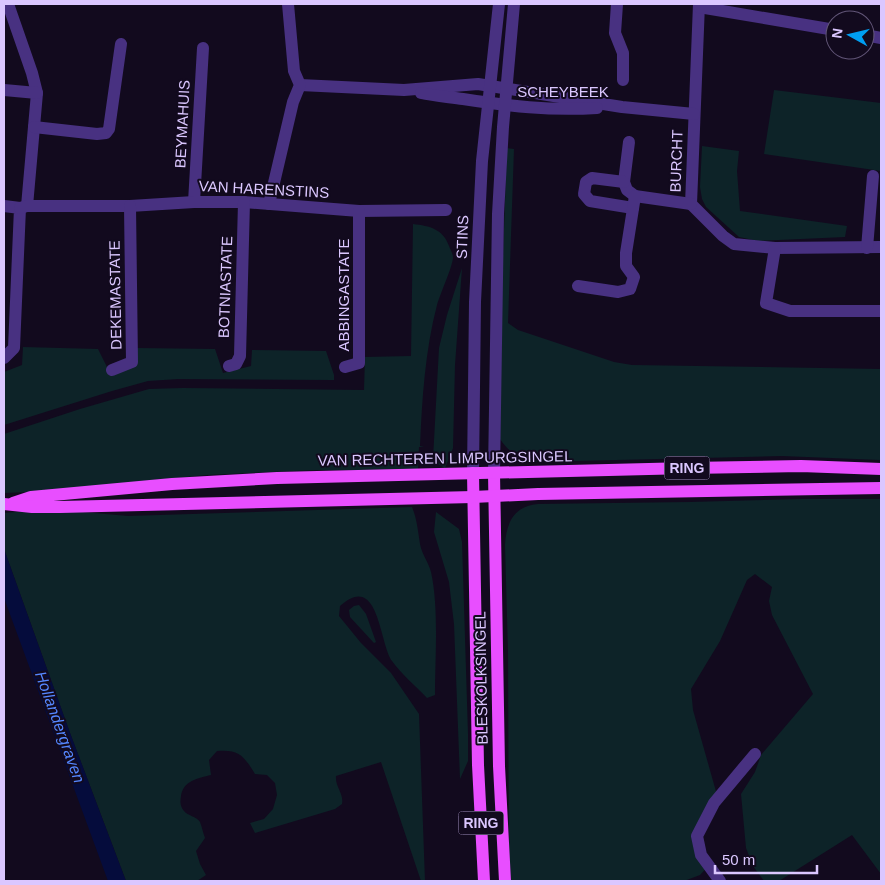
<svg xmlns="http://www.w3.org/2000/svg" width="885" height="885" viewBox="0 0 885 885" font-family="Helvetica,sans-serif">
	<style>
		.green { fill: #0d2328 }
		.water { fill: #050c3c }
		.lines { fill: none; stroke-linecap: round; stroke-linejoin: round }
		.minor { stroke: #483181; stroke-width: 12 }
		.tertiary { stroke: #483181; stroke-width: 12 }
		.primary { stroke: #e84eff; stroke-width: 12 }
		.labels { text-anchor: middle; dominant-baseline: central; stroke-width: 4; stroke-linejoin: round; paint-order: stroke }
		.shield { fill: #120a1e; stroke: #9f8ebc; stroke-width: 1 }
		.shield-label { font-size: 14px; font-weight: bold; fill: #dbc7ff }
		.street-label { font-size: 15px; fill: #dbc7ff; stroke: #120a1e }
		.water-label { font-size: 16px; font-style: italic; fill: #5587ff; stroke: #120a1e }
	</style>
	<rect width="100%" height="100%" fill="#120a1e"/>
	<!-- green -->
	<g class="green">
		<path d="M774,90L881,103V171L764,154Z"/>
		<path d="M702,146L739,151L737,171L740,211L847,226L845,237L758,241L739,237L706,207L702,199L700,187Z"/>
		<path d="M507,148L514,149L508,323L518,330L614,362L632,365L881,369V460L782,456L531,462C517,457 509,452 500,439L502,282Z"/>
		<path d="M413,224C430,226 443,229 449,246C450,249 453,254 453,257C453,266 440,294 437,305C425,351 422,399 420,446L424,447H419L418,470H317L207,475L30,492L4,493V434L80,409L149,389L183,388L364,390L365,357L411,356Z"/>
		<path d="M462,268L455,365L453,448L445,468L436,463L433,459L439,348L447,315Z"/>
		<path d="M23,347L98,349L111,375L137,348L215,349L223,373L251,366L252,350L326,351L334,375V380L178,379L148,381L112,391L4,425V372L22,365Z"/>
		<path d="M802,499H881V874L852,835L779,881H764L753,866L746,848L741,794L755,772L761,755L813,694L772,615L769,601L772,587L755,574L747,580L720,641L691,689L693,710L717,795L697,833L711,863L700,875L684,881H509L508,652L505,545C506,523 514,506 538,504L690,502Z"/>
		<path d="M412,507C417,519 418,531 420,544C422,555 429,563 431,572C439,608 435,658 435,695L427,698C416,686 401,674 392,661C379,642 379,571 340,606L339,616L361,643L391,673L419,714L425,881H421L381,762L336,776C335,787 344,793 342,804L335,809L255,833L250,823L264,819L273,809L277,795L275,783L267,775L255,774C244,756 239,749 217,751L209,760L211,775C198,778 183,781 181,796C180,802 180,806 184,811C188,816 196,816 200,822C202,827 203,833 205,838L196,851L200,864L206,875L197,881H126L70,733L4,549V513L49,509L128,516Z"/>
		<path d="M436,512L459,529L462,542L468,734V761L460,779L454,624L449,582L434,532Z"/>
		<path d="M359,605L366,614L376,642L374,643L350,617L349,610L354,606Z"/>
	</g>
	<!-- water -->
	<path class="water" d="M4,549L70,733L126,881H108L4,598Z"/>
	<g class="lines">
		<!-- minor -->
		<g class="minor">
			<path d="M8,4L32,73L37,93L27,206"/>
			<path d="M617,4L615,33L623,53V80"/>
			<path d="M699,4L691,204L723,236L734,244L775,248L881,247"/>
			<path d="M699,7L835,30"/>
			<path d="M865,35L881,38"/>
			<path d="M300,85L404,90L478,84L622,107L694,114"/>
			<path d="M4,90L37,93"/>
			<path d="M421,93C434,96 449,97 463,99C510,106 548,111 597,108"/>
			<path d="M34,127L97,134L106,133L109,129L121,44"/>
			<path d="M629,142L624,182L627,190L635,196L691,204"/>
			<path d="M624,182L592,178L586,182L584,194L590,201L633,208"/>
			<path d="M194,202L203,48"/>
			<path d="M269,204L293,102L300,85L294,71L288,4"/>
			<path d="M4,206L20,208L14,348L4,358"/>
			<path d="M20,208L27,206H130L194,202H244L359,211L446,210"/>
			<path d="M775,248L766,303L790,311H881"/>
			<path d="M867,248L873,176"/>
			<path d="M578,286L618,292L630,289L634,277L626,266V253L635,196"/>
			<path d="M229,366L236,364L240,356L244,202"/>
			<path d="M345,367L359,363V211"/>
			<path d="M112,370L132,362L130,206"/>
			<path d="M720,881L701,855L697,836L714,803L755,754"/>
		</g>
		<!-- tertiary -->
		<g class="tertiary">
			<path d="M473,473L475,302L482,161L499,4"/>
			<path d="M494,473L498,214L503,127L514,4"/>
		</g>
		<!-- primary -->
		<g class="primary">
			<path d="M473,473L478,765L484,881"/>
			<path d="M494,473L499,766L505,881"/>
			<path d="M13,503L31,497L172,484L277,478L689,468L801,466L881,469"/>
			<path d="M4,504L32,507H60L473,497L538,494L881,488"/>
		</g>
	</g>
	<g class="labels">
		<!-- shield labels -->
		<g class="shield">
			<rect x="664.5" y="456.5" width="45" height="23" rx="4"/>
			<rect x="458.5" y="811.5" width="45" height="23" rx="4"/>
		</g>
		<g class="shield-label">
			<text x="687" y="468">RING</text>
			<text x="481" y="823">RING</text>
		</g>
		<!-- street labels -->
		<g class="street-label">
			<text x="563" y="91">SCHEYBEEK</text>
			<text transform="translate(182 124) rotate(-87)">BEYMAHUIS</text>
			<text transform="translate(676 161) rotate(-88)">BURCHT</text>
			<text transform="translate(264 189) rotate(3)">VAN HARENSTINS</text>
			<text transform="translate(462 237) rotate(-88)">STINS</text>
			<text transform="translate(225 287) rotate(-88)">BOTNIASTATE</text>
			<text transform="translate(115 295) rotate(-91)">DEKEMASTATE</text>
			<text transform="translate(343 295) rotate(-90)">ABBINGASTATE</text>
			<text transform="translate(445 458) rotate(-1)">VAN RECHTEREN LIMPURGSINGEL</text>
			<text transform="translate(481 678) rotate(-91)">BLESKOLKSINGEL</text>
		</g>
		<!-- water labels -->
		<g class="water-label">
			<text transform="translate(60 727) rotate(70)">Hollandergraven</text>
		</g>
	</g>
	<!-- border -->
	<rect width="885" height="885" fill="none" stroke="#dbc7ff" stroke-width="10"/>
	<!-- north arrow -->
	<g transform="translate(850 35) rotate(278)"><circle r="24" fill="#120a1e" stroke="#625678"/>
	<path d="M0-4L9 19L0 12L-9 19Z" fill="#009ff2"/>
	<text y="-8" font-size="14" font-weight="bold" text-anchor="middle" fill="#dbc7ff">N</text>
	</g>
	<!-- scale -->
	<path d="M715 865v8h102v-8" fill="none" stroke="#dbc7ff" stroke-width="2.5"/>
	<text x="722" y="865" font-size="15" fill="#dbc7ff" stroke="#120a1e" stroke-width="4" paint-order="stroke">50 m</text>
</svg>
